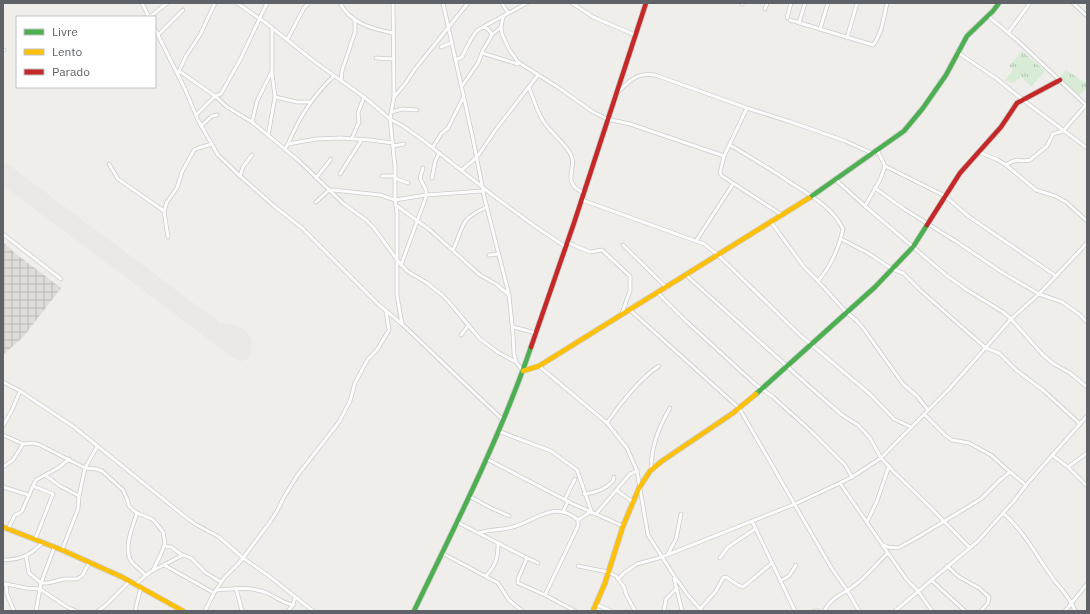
<svg xmlns="http://www.w3.org/2000/svg" width="1090" height="614" viewBox="0 0 1090 614" font-family="'IBM Plex Sans',sans-serif">
	<style>
		.industrial { fill: url(#industrial-grid) }
		.grass { fill: url(#grass-tufts) }
		.lines { fill: none; stroke-linecap: round; stroke-linejoin: round }
		.taxiway { stroke: #eae9e7; stroke-width: 8 }
		.runway { stroke: #eae9e7; stroke-width: 20 }
		.street-casing { stroke: #cbcccc; stroke-width: 4.5 }
		.fast-casing { stroke: #cacacb; stroke-width: 6 }
		.slow-casing { stroke: #cacacb; stroke-width: 6 }
		.jam-casing { stroke: #cacacb; stroke-width: 6 }
		.street { stroke: #fdfcfc; stroke-width: 3 }
		.fast { stroke: #4caf50; stroke-width: 4.5 }
		.slow { stroke: #ffc107; stroke-width: 4.5 }
		.jam { stroke: #c62828; stroke-width: 4.5 }
	</style>
	<defs>
		<pattern id="industrial-grid" width="8" height="8" patternUnits="userSpaceOnUse"><rect width="8" height="8" fill="#dfddda"/><path d="M0 4h8M4 0v8" fill="none" stroke="#b8b7b5"/></pattern>
		<pattern id="grass-tufts" width="24" height="20" patternUnits="userSpaceOnUse"><rect width="24" height="20" fill="#d8ebd6"/><path d="M3 7l-1-3M5 7V3M7 7l1-3M15 17l-1-3M17 17v-4M19 17l1-3" fill="none" stroke="#b2c2b1"/></pattern>
	</defs>
	<rect width="100%" height="100%" fill="#efeeea"/>
	<!-- industrial -->
	<path class="industrial" d="M3,242L16,254L61,288L24,336L3,355Z"/>
	<!-- grass -->
	<g class="grass">
		<path d="M1022,51L1045,71L1031,87L1022,77L1013,83L1005,80L1013,70L1009,66Z"/>
		<path d="M1066,70L1087,84V87L1078,97L1056,82Z"/>
	</g>
	<g class="lines">
		<!-- taxiway -->
		<path class="taxiway" d="M202,322C206,324 211,326 215,326C228,329 243,326 248,342L245,349L241,351"/>
		<!-- runway -->
		<path class="runway" d="M3,173L241,351"/>
		<defs>
			<g id="street">
				<path d="M142,3L149,17"/>
				<path d="M237,3L266,23L315,62L364,97L390,119L403,126L424,141L495,197L536,227L566,247"/>
				<path d="M340,3C350,23 372,29 393,33"/>
				<path d="M393,3L394,97L390,119L395,167V200L397,212V295L402,324"/>
				<path d="M443,3L473,139L484,196L509,295L513,334L514,354L516,362L523,371"/>
				<path d="M502,3L508,13"/>
				<path d="M572,3L593,17L635,35"/>
				<path d="M1073,3L1087,16"/>
				<path d="M742,4L743,3"/>
				<path d="M765,9L767,3"/>
				<path d="M988,16L1019,42L1087,106"/>
				<path d="M150,17L167,3"/>
				<path d="M503,17L501,27L502,34L509,49L518,62L559,88L593,112L607,119L630,124L724,156"/>
				<path d="M787,18L791,3"/>
				<path d="M790,20L873,45C882,34 884,16 887,3"/>
				<path d="M799,23L805,3"/>
				<path d="M483,27L527,3"/>
				<path d="M155,29L185,89L198,120L218,155L240,176L274,206L302,228L379,305L402,324L503,420"/>
				<path d="M820,29L828,3"/>
				<path d="M1008,33L1030,3"/>
				<path d="M158,35L183,10"/>
				<path d="M492,35L501,27"/>
				<path d="M847,38L857,3"/>
				<path d="M287,40L304,8L309,3"/>
				<path d="M441,47L451,43"/>
				<path d="M3,50H4"/>
				<path d="M957,52L997,79L1023,100L1087,148"/>
				<path d="M482,53L518,64"/>
				<path d="M376,58L393,59"/>
				<path d="M455,60L462,57C467,48 480,12 492,35L483,50L478,63L462,86"/>
				<path d="M179,71L186,56L200,35L215,3"/>
				<path d="M178,74L179,71L215,96L221,94L241,58L267,3"/>
				<path d="M341,81L342,71L355,32V21"/>
				<path d="M529,88C535,101 537,114 546,125C553,134 564,143 570,153C579,168 559,182 584,193"/>
				<path d="M617,93C629,81 637,72 655,75L747,108L791,122L845,141L874,154"/>
				<path d="M275,97L297,102H310"/>
				<path d="M394,97L405,84L415,69L468,3"/>
				<path d="M747,108L724,156L720,173L722,176L782,215"/>
				<path d="M392,112L402,109L417,110"/>
				<path d="M196,115L215,96L227,107L252,122L298,160L344,204L366,220L374,228L398,261L407,271L427,283L441,294L449,302L480,339L499,353L516,362"/>
				<path d="M252,122L257,101L272,71V28"/>
				<path d="M201,126L212,116L217,115"/>
				<path d="M268,136L275,97L272,73"/>
				<path d="M352,138L359,122L358,113L364,97"/>
				<path d="M288,144C299,118 313,95 334,76"/>
				<path d="M730,145C750,157 769,168 788,181C808,194 833,207 843,229C839,248 831,266 818,281"/>
				<path d="M393,146L404,144"/>
				<path d="M433,147L441,134L448,128L464,96"/>
				<path d="M285,149L288,144L316,139L341,138L370,140L393,143"/>
				<path d="M979,152L998,160L1006,165L1036,190L1055,196L1066,202L1087,221"/>
				<path d="M109,164L118,179L164,211"/>
				<path d="M1006,165C1020,156 1019,163 1030,160L1047,146L1053,134L1063,131L1086,105"/>
				<path d="M885,166L945,196L968,216L1056,276"/>
				<path d="M462,170L477,157L497,128L538,75"/>
				<path d="M340,174L362,139"/>
				<path d="M240,176L243,167L252,155"/>
				<path d="M382,176H395"/>
				<path d="M316,178L331,159"/>
				<path d="M395,178L408,183"/>
				<path d="M432,178L435,162L439,153"/>
				<path d="M836,180L865,206L946,275L967,290L1003,312L1011,319L1043,355L1054,364L1070,373L1087,387"/>
				<path d="M875,188L904,209L957,242L1003,273L1039,294L1062,302L1079,314L1087,322"/>
				<path d="M582,200L704,244L718,255L800,335L871,395L894,419L911,427"/>
				<path d="M316,202L329,190H333L380,195L395,200L426,195L483,191"/>
				<path d="M397,206L430,230L480,275L496,284L509,295"/>
				<path d="M865,206L880,180L885,166L877,150"/>
				<path d="M771,222L804,267L818,281L846,312L856,320L863,328L903,384L917,396L928,410"/>
				<path d="M3,234L61,279"/>
				<path d="M168,237L164,211L167,202L177,188L182,172L194,150L198,148L212,144"/>
				<path d="M841,239L868,253L892,269L903,273L920,290L971,335L986,348L999,353L1015,369L1044,391L1079,423"/>
				<path d="M696,241L733,184"/>
				<path d="M568,242L573,245L590,252L602,250L630,276V291L622,313"/>
				<path d="M623,245L667,288"/>
				<path d="M453,250C465,225 458,220 487,207"/>
				<path d="M489,255L498,254"/>
				<path d="M401,265L426,197V190L420,178L423,168"/>
				<path d="M686,275L810,387L842,415L858,425L870,438L881,458L894,472L930,507L970,548"/>
				<path d="M658,293L686,321L755,384L773,397L812,432L845,465L852,477"/>
				<path d="M630,310L739,408L832,569L847,590L859,611"/>
				<path d="M513,327L536,333"/>
				<path d="M461,335L469,325"/>
				<path d="M539,366L607,423L627,448L637,471L648,535L673,574L687,594L702,611"/>
				<path d="M3,382L20,391L74,427L183,515L195,524L219,537L243,558L269,576L313,611"/>
				<path d="M924,414L945,435L952,440L969,443L991,455L1010,472L1026,485"/>
				<path d="M607,423C619,405 641,377 659,366"/>
				<path d="M3,426L12,410L20,391"/>
				<path d="M498,431L551,451L577,470L592,513"/>
				<path d="M3,435L23,444L33,443L40,445L85,468L96,469L102,471L123,490L127,499L129,506L133,510L137,513L152,519L156,523L163,532L165,543L161,554L153,570"/>
				<path d="M1052,455L1068,467L1087,486"/>
				<path d="M487,459L573,504L623,526"/>
				<path d="M3,467L13,460L23,444"/>
				<path d="M1068,467L1087,453"/>
				<path d="M651,470C651,447 658,428 670,408"/>
				<path d="M45,475L58,468L69,459"/>
				<path d="M840,483L888,553L907,580L918,591L932,611"/>
				<path d="M33,486L36,480L45,475L60,486L79,496"/>
				<path d="M3,487L29,495"/>
				<path d="M616,490L633,502"/>
				<path d="M584,494C595,493 606,489 613,481L614,477"/>
				<path d="M469,496L489,507L509,516"/>
				<path d="M565,499L575,479"/>
				<path d="M563,512L568,501"/>
				<path d="M137,513C133,526 123,548 131,561C135,566 141,570 145,575"/>
				<path d="M1003,513C1025,532 1037,557 1054,580C1062,590 1071,599 1075,611"/>
				<path d="M596,514L630,474L637,471"/>
				<path d="M752,521L795,611"/>
				<path d="M457,522L527,558L518,579V583L545,595L575,611"/>
				<path d="M867,522L877,501L889,466"/>
				<path d="M8,529L15,515L20,513L22,511L33,486L53,494L35,540"/>
				<path d="M479,533C491,529 502,530 513,527C537,520 554,500 578,520L590,512"/>
				<path d="M883,545L888,547L898,548L918,537L981,499L1000,480L1010,472"/>
				<path d="M165,546L171,547L182,555"/>
				<path d="M62,550L78,509L79,496L85,468L97,447"/>
				<path d="M442,553L498,583L509,600L522,611"/>
				<path d="M668,554L676,539L681,514"/>
				<path d="M26,556L29,573L41,583H48L64,579H77L82,576L89,563"/>
				<path d="M527,558L538,563"/>
				<path d="M720,558L728,547L755,529"/>
				<path d="M3,560C20,560 31,555 42,543"/>
				<path d="M164,565L214,593"/>
				<path d="M578,566L608,572L616,576L624,587L626,594L635,611"/>
				<path d="M947,566L959,577L979,588L989,597L988,603L981,611"/>
				<path d="M486,576C496,565 498,558 498,543"/>
				<path d="M674,578L682,611"/>
				<path d="M618,579L625,572L637,564L662,557L795,504L840,483L852,477L881,458L950,388L1011,319L1039,294L1087,243"/>
				<path d="M931,580L965,611"/>
				<path d="M780,581L789,576L796,565"/>
				<path d="M3,584H6L7,594L14,611"/>
				<path d="M6,584L26,588L40,589L67,607L76,611"/>
				<path d="M136,584L150,572L183,555L191,558L206,573L221,582"/>
				<path d="M236,588L242,611"/>
				<path d="M216,590C234,589 250,586 267,593C276,597 283,603 293,605"/>
				<path d="M545,595L578,526V520"/>
				<path d="M597,605L611,611"/>
				<path d="M700,609L716,591L723,578L726,577L738,585L743,587L772,563"/>
				<path d="M36,611L41,583L54,548"/>
				<path d="M98,611L106,605L130,581"/>
				<path d="M135,611L141,587"/>
				<path d="M205,611L214,593L224,578L240,562L270,522L277,511L284,497L297,476L339,422L350,401L355,383L363,368L368,359L377,350L389,330L386,311"/>
				<path d="M288,611L293,605L295,597"/>
				<path d="M664,611L666,599L677,588"/>
				<path d="M814,611H818"/>
				<path d="M824,611C831,597 844,594 855,585C867,576 877,563 888,553"/>
				<path d="M895,611L978,541L1014,501L1026,485L1087,416"/>
				<path d="M1065,611L1087,584"/>
			</g>
			<g id="fast">
				<path d="M809,198L904,131L923,108L946,75L967,36L993,11L999,3"/>
				<path d="M756,394L875,287L913,247L927,225"/>
				<path d="M414,611C456,524 500,438 531,347"/>
			</g>
			<g id="slow">
				<path d="M523,371L539,366L809,198"/>
				<path d="M3,527L62,550L122,577L183,611"/>
				<path d="M593,611L605,583L623,526L639,488L650,471L662,461L733,413L756,394"/>
			</g>
			<g id="jam">
				<path d="M927,225L960,173L1001,127L1017,103L1060,80"/>
				<path d="M531,347L574,223L646,3"/>
			</g>
		</defs>
		<!-- street casing -->
		<use href="#street" class="street-casing"/>
		<!-- fast casing -->
		<use href="#fast" class="fast-casing"/>
		<!-- slow casing -->
		<use href="#slow" class="slow-casing"/>
		<!-- jam casing -->
		<use href="#jam" class="jam-casing"/>
		<!-- street -->
		<use href="#street" class="street"/>
		<!-- fast -->
		<use href="#fast" class="fast"/>
		<!-- slow -->
		<use href="#slow" class="slow"/>
		<!-- jam -->
		<use href="#jam" class="jam"/>
	</g>
	<!-- border -->
	<rect width="1090" height="614" fill="none" stroke="#5f6368" stroke-width="8"/>
	<!-- legend -->
	<rect x="16" y="16" width="140" height="72" fill="#ffffff" stroke="#bfc1c3"/>
	<rect x="24" y="29" width="20" height="6" fill="#4caf50" stroke="#bfc1c3"/>
	<text x="52" y="36" font-size="12" fill="#5f6368">Livre</text>
	<rect x="24" y="49" width="20" height="6" fill="#ffc107" stroke="#bfc1c3"/>
	<text x="52" y="56" font-size="12" fill="#5f6368">Lento</text>
	<rect x="24" y="69" width="20" height="6" fill="#c62828" stroke="#bfc1c3"/>
	<text x="52" y="76" font-size="12" fill="#5f6368">Parado</text>
</svg>
